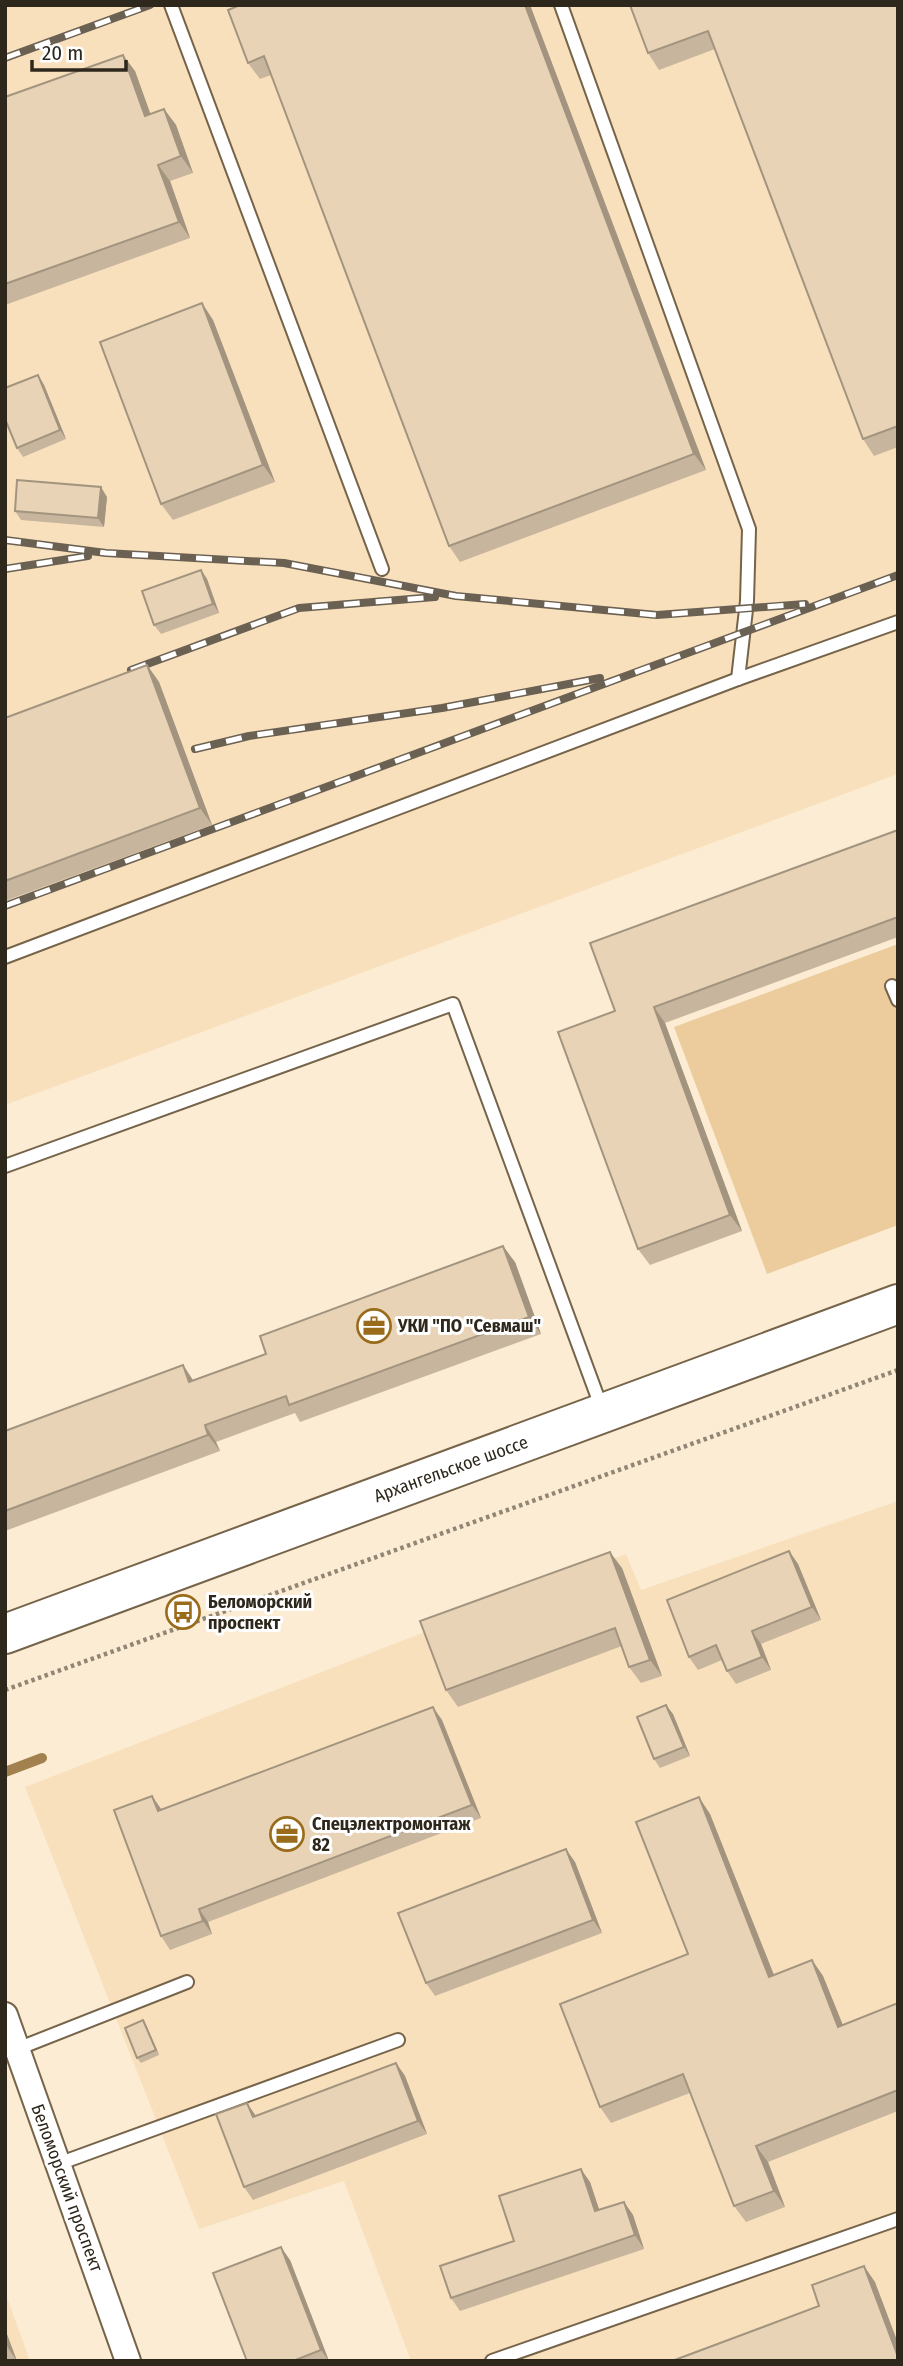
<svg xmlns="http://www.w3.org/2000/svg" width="903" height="2366" font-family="'Fira Sans Condensed',sans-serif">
	<rect width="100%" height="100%" fill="#fcecd4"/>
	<!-- built -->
	<g fill="#f9e0bc">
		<polygon points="5,5 898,5 898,774 5,1105"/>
		<polygon points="898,1501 898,2361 411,2361 344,2181 199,2229 25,1787 626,1554 641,1590"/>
		<polygon points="5,2292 30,2361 5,2361"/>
	</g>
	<!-- green -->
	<polygon fill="#eccc9d" points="898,944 898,1225 767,1274 674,1027"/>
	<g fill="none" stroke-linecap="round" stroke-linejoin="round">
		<!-- stream -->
		<polyline stroke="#a2814e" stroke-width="10" points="5,1772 42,1758"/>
		<!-- service casing -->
		<g stroke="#76644a" stroke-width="16">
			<g id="service">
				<polyline points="171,5 382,569"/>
				<polyline points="561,5 749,529 747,601 738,679"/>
				<polyline points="5,957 738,679 898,622"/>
				<polyline points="892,986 898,1000"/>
				<polyline points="5,1166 453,1004 602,1409"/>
				<polyline points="17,2049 187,1982"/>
				<polyline points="58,2164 398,2040"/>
				<polyline points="492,2361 898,2219"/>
			</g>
		</g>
		<!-- minor casing -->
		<g stroke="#76644a" stroke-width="28">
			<polyline id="minor" points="5,2015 128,2361"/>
		</g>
		<!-- primary casing -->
		<g stroke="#76644a" stroke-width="42">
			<polyline id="primary" points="5,1634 898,1304"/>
		</g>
		<!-- path -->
		<polyline stroke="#918675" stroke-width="4.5" stroke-dasharray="3.5 3.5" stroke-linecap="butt" points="5,1690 898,1370"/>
		<!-- service -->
		<use href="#service" stroke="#fff" stroke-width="12"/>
		<!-- minor -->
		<use href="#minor" stroke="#fff" stroke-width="24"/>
		<!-- primary -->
		<use href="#primary" stroke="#fff" stroke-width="38"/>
		<!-- rail casing -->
		<g stroke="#6b6153" stroke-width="8">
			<g id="rail">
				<polyline points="5,58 150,5"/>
				<polyline points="5,540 106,553 284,563 456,596 657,615 805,604"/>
				<polyline points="5,569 88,556"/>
				<polyline points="131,670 299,608 435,597"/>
				<polyline points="195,749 249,736 442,708 600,678"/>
				<polyline points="5,906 898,575"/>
			</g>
		</g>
		<!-- rail -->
		<use href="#rail" stroke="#fff" stroke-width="5" stroke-dasharray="16" stroke-linecap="butt"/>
	</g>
	<!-- wall -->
	<g fill="#c8b59d">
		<polygon points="530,5 706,470 460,562 449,546 271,75 260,79 248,63 228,10"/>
		<polygon points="630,5 898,5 898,447 874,456 863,439 715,49 659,70 648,53"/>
		<polygon points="135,71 150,114 164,109 176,125 193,173 170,181 190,238 5,305 5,97"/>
		<polygon points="213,320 275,482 173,520 161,504"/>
		<polygon points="38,375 44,385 66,439 23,457 17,448"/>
		<polygon points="107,497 104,527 21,520 15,511"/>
		<polygon points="201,570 207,579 219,613 161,634 154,625"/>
		<polygon points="147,665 159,682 212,825 5,901 5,718"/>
		<polygon points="898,830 898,937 665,1023 742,1231 650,1265 638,1249 615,1011"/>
		<polygon points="515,1262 541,1334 300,1422 295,1413 216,1442 220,1451 5,1531 5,1431 183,1365 193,1380"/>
		<polygon points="789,1551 798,1564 821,1620 761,1644 771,1670 736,1684 727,1671 722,1660 698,1670 689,1657"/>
		<polygon points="622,1568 662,1676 641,1683 629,1667 622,1646 458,1707 446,1690"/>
		<polygon points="673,1714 690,1756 660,1768 654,1759"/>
		<polygon points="442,1720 481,1818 208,1922 212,1934 170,1950 161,1936 152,1796 161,1809"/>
		<polygon points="710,1814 774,1975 812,1960 823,1976 843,2025 898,2003 898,2111 768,2162 785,2207 746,2222 734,2206 690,2093 611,2123 600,2107 688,1954"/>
		<polygon points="575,1862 602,1933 435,1996 426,1983"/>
		<polygon points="146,2025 159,2055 141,2063 137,2058"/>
		<polygon points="396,2063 405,2076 427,2134 253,2200 244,2187 256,2116"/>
		<polygon points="590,2182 599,2210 624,2202 633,2215 644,2249 460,2311 451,2298 514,2241"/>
		<polygon points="290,2260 329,2361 247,2361"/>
		<polygon points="5,2329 17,2361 5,2361"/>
	</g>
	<!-- shaded-wall -->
	<g fill="#a2947f">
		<polygon points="525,5 530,5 706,470 694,454"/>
		<polygon points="123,55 135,71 157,132 145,116"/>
		<polygon points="164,109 176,125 193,173 181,156"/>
		<polygon points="158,165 170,181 190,238 179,222"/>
		<polygon points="202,303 213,320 275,482 263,465"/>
		<polygon points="38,375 44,385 66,439 60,430"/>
		<polygon points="101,487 107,497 104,527 98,518"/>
		<polygon points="201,570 207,579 219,613 213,604"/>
		<polygon points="147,665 159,682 212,825 200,808"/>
		<polygon points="654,1007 665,1023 742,1231 730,1215"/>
		<polygon points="503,1246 515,1262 541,1334 529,1317"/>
		<polygon points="183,1365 194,1382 189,1382"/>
		<polygon points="205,1425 216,1442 220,1451 208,1435"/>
		<polygon points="789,1551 798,1564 821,1620 812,1607"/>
		<polygon points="610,1552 622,1568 662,1676 650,1660"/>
		<polygon points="752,1631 761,1644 771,1670 762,1657"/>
		<polygon points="666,1705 673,1714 690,1756 684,1747"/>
		<polygon points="433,1707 442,1720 481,1818 472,1805"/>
		<polygon points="152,1796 161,1809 158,1811"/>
		<polygon points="699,1797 710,1814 781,1993 769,1977"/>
		<polygon points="566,1849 575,1862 602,1933 593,1920"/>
		<polygon points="199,1909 208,1922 212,1934 203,1921"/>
		<polygon points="812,1960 823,1976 850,2043 838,2027"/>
		<polygon points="143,2020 146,2025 159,2055 156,2050"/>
		<polygon points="396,2063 405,2076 427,2134 418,2121"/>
		<polygon points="247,2103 256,2116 253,2117"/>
		<polygon points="756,2146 768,2162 785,2207 774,2191"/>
		<polygon points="581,2169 590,2182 604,2224 595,2211"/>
		<polygon points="624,2202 633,2215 644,2249 635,2235"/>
		<polygon points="281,2247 290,2260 329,2361 321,2350"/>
		<polygon points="864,2266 875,2282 898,2343 898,2357"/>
		<polygon points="5,2329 17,2361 8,2348 5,2340"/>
	</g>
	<!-- building -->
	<g fill="#e8d3b6" stroke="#a2947f" stroke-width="2">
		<polygon points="240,5 525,5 694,454 449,546 264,56 248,63 228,10"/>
		<polygon points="630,5 898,5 898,426 863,439 708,31 648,53"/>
		<polygon points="123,55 145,116 164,109 181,156 158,165 179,222 5,284 5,97"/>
		<polygon points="202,303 263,465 161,504 100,342"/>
		<polygon points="38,375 60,430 17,448 5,419 5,388"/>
		<polygon points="17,480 101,487 98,518 15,511"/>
		<polygon points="201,570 213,604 154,625 142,591"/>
		<polygon points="147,665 200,808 5,881 5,718"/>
		<polygon points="898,830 898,917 654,1007 730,1215 638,1249 558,1032 615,1011 590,943"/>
		<polygon points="503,1246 529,1317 289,1405 286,1396 205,1425 208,1435 5,1511 5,1431 183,1365 189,1382 266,1354 260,1336"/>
		<polygon points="789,1551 812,1607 752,1631 762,1657 727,1671 716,1645 689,1657 667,1600"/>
		<polygon points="610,1552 650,1660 629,1667 615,1628 446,1690 420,1621"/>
		<polygon points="666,1705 684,1747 654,1759 637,1717"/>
		<polygon points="433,1707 472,1805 199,1909 203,1921 161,1936 114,1810 152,1796 158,1811"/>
		<polygon points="699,1797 769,1977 812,1960 838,2027 898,2003 898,2090 756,2146 774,2191 734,2206 683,2074 600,2107 560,2004 688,1954 636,1822"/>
		<polygon points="566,1849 593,1920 426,1983 398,1913"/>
		<polygon points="143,2020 156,2050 137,2058 125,2028"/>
		<polygon points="396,2063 418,2121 244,2187 216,2114 247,2103 253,2117"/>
		<polygon points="581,2169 595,2211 624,2202 635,2235 451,2298 440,2266 514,2241 499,2196"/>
		<polygon points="281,2247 321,2350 293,2361 247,2361 213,2273"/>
		<polygon points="864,2266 898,2357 898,2361 672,2361 819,2306 812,2285"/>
	</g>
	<!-- icons -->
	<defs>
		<g id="office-ring" transform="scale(1.75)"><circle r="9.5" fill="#fff" stroke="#996c1b" stroke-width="1.5"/><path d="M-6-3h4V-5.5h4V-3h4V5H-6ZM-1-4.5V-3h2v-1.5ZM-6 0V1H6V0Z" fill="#996c1b"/></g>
		<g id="bus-ring" transform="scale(1.75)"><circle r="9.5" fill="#fff" stroke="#996c1b" stroke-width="1.5"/><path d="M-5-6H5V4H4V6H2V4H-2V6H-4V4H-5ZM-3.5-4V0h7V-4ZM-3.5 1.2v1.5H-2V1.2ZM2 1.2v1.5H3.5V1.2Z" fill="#996c1b"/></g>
	</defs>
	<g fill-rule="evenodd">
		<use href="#office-ring" x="374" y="1326"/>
		<use href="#bus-ring" x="183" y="1612"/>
		<use href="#office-ring" x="287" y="1834"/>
	</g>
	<g text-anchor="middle" stroke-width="6" stroke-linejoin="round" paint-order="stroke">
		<!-- poi labels -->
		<g font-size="18" font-weight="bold" fill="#2e271c" stroke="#fff" text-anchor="start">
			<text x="398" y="1332">УКИ "ПО "Севмаш"</text>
			<text x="208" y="1608">Беломорский<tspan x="208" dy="21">проспект</tspan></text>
			<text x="312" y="1830">Спецэлектромонтаж<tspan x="312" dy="21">82</tspan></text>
		</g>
		<!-- street labels -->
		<g font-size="18" fill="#2e271c" stroke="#fff">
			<text transform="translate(451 1469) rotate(-20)" y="6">Архангельское шоссе</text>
			<text transform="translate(67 2188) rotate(70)" y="6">Беломорский проспект</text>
		</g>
	</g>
	<!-- border -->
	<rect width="903" height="2366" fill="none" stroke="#2e271c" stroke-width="14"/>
	<!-- scale -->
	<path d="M32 60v10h94v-10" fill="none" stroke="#2e271c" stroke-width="3.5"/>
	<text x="42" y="60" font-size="21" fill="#2e271c" stroke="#ffffff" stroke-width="5" paint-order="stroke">20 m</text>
</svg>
